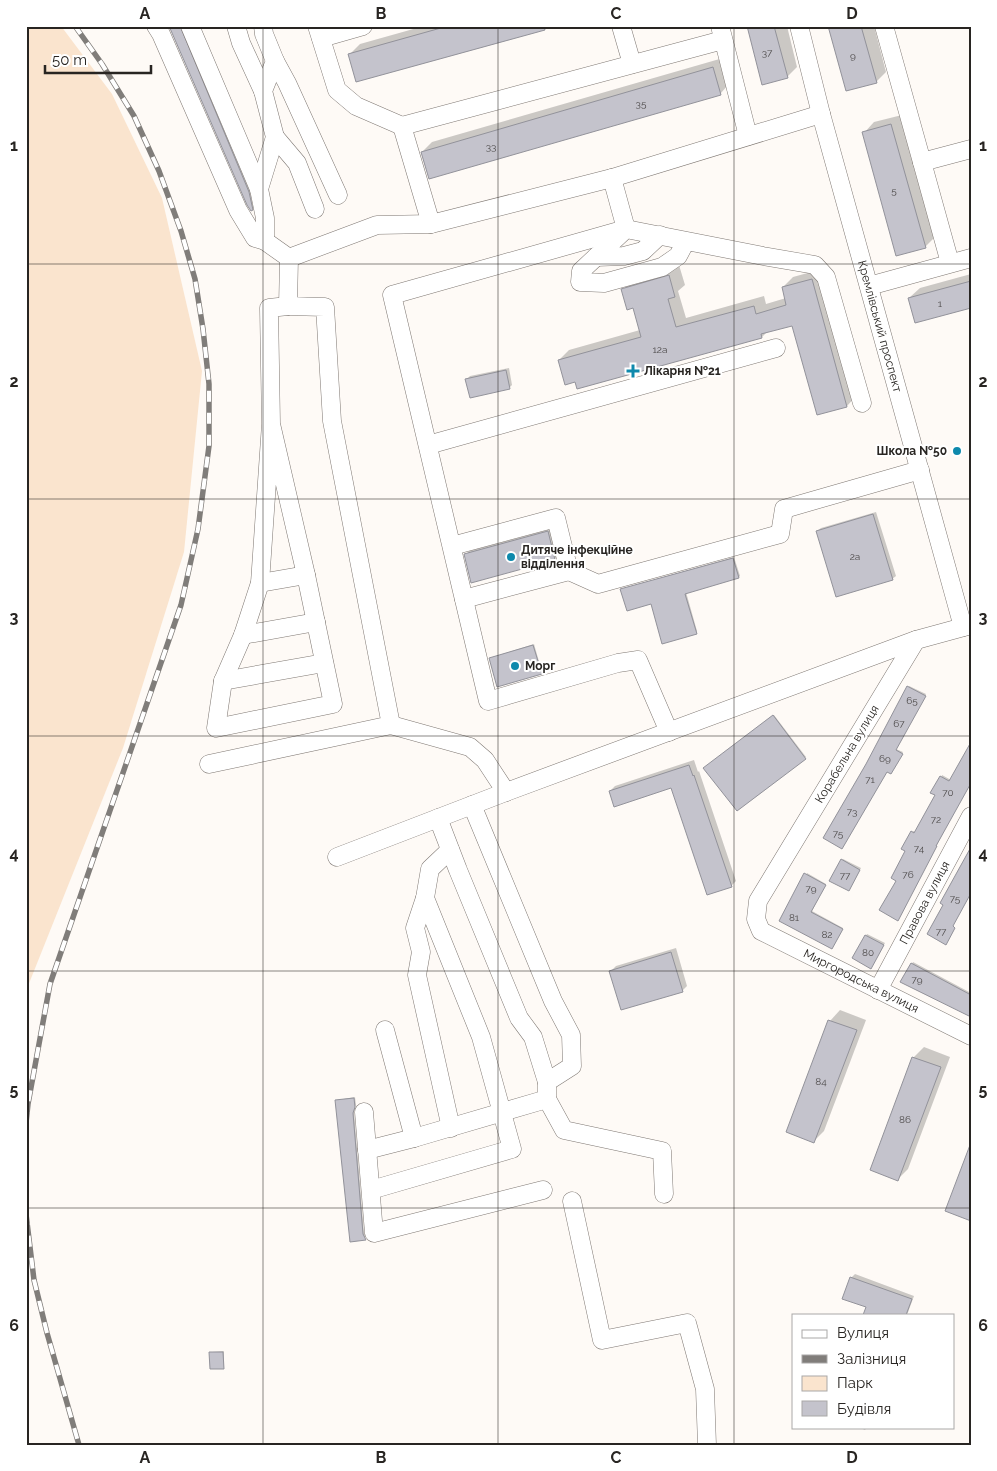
<svg xmlns="http://www.w3.org/2000/svg" width="997" height="1471" font-family="Raleway,sans-serif">
	<rect width="100%" height="100%" fill="#fefaf6"/>
	<!-- green -->
	<polygon fill="#fae4ce" points="26,26 61,26 112,94 162,198 202,371 184,552 123,748 26,991"/>
	<!-- shadow -->
	<g fill="#0003">
		<polygon points="170,26 181,26 250,191 253,208 251,209"/>
		<polygon points="424,26 553,26 357,80 350,54 360,44"/>
		<polygon points="748,26 787,26 797,67 787,77"/>
		<polygon points="830,26 874,26 886,72 876,82"/>
		<polygon points="723,58 730,83 720,94 422,152 432,142"/>
		<polygon points="902,115 935,237 925,247 864,133 874,122"/>
		<polygon points="679,265 685,285 678,291 686,318 764,296 766,304 786,298 783,287 793,277 822,269 857,395 847,406 818,414 793,324 768,331 762,337 576,380 559,360 569,350 640,330 634,307 623,290 633,279"/>
		<polygon points="971,274 971,306 909,298 920,288"/>
		<polygon points="509,368 512,385 509,388 467,379 470,376"/>
		<polygon points="876,512 896,576 892,579 817,531 821,528"/>
		<polygon points="551,529 558,556 555,559 466,555 469,551"/>
		<polygon points="734,557 740,576 739,577 686,592 697,631 696,633 651,602 622,589"/>
		<polygon points="534,644 542,672 541,673 490,658"/>
		<polygon points="909,686 926,694 896,749 903,752 892,772 887,771 856,824 867,765"/>
		<polygon points="774,715 806,757 737,809 705,768"/>
		<polygon points="694,760 698,772 699,771 736,881 731,886 672,786 610,791 615,786"/>
		<polygon points="942,775 951,780 954,812 899,918 898,880 912,832 913,831 916,832 936,795"/>
		<polygon points="843,859 861,868 850,889 842,860"/>
		<polygon points="807,873 826,884 812,911 843,928 833,946 781,920"/>
		<polygon points="867,934 885,943 872,966 854,958"/>
		<polygon points="676,948 687,986 682,991 611,971 616,966"/>
		<polygon points="913,962 971,993 971,1016 912,964"/>
		<polygon points="840,1010 866,1020 824,1131 814,1141 830,1021"/>
		<polygon points="924,1047 950,1057 908,1169 897,1180 871,1170 914,1057"/>
		<polygon points="355,1097 356,1105 354,1111 364,1232 366,1237 352,1241 337,1100"/>
		<polygon points="855,1274 914,1296 907,1315 890,1315 844,1298 852,1277"/>
		<polygon points="224,1351 224,1367 223,1368 211,1353 212,1352"/>
		<polygon points="858,1427 867,1427 865,1430"/>
	</g>
	<!-- building -->
	<g fill="#c4c3cc" stroke="#92929a">
		<polygon points="169,26 180,26 249,192 253,210 251,211 247,205"/>
		<polygon points="448,26 544,26 545,30 356,82 348,54"/>
		<polygon points="747,26 774,26 788,78 762,85"/>
		<polygon points="828,26 861,26 877,83 846,91"/>
		<polygon points="713,67 721,95 429,179 421,152"/>
		<polygon points="891,124 926,248 896,256 862,132"/>
		<polygon points="669,275 675,297 668,299 676,327 754,306 756,314 786,305 782,287 812,279 847,407 817,415 792,326 761,334 762,338 577,389 575,382 565,385 558,360 641,337 633,308 627,310 621,289"/>
		<polygon points="971,281 971,308 915,323 908,298"/>
		<polygon points="506,370 510,389 470,398 465,379"/>
		<polygon points="873,514 893,580 836,597 816,531"/>
		<polygon points="548,531 555,560 471,583 464,554"/>
		<polygon points="733,558 739,578 685,594 697,634 662,644 651,604 627,611 620,589"/>
		<polygon points="533,645 542,674 497,687 489,658"/>
		<polygon points="907,686 926,696 896,750 903,754 891,774 887,772 842,849 823,838 866,764"/>
		<polygon points="773,715 806,759 737,811 703,768"/>
		<polygon points="971,742 971,783 936,846 937,846 898,921 879,910 896,881 891,878 905,851 901,849 911,831 914,833 935,795 930,793 940,776 949,781"/>
		<polygon points="689,765 693,776 694,775 732,887 707,895 671,788 614,807 609,791"/>
		<polygon points="971,847 971,893 953,926 955,928 946,945 927,934 943,905 940,903"/>
		<polygon points="841,859 860,870 849,891 829,881"/>
		<polygon points="804,873 826,885 811,912 843,929 832,949 779,921"/>
		<polygon points="865,935 884,945 871,969 852,958"/>
		<polygon points="671,952 683,992 621,1010 609,971"/>
		<polygon points="911,963 971,995 971,1017 900,982"/>
		<polygon points="828,1020 857,1030 814,1143 786,1132"/>
		<polygon points="912,1057 941,1067 898,1181 870,1170"/>
		<polygon points="354,1098 355,1107 353,1113 363,1234 366,1240 350,1242 335,1100"/>
		<polygon points="970,1145 971,1145 971,1221 945,1211"/>
		<polygon points="850,1277 912,1299 906,1315 863,1315 866,1307 842,1299"/>
		<polygon points="209,1352 223,1352 224,1369 210,1369"/>
	</g>
	<g fill="none" stroke-linecap="round" stroke-linejoin="round">
		<!-- minor casing -->
		<g stroke="#7f7873" stroke-width="19">
			<g id="minor">
				<polyline points="156,26 161,34 238,210 255,238 265,241 289,258 377,225 431,224 612,178 821,114"/>
				<polyline points="190,26 259,189"/>
				<polyline points="236,26 241,43 263,91"/>
				<polyline points="263,26 264,34 275,61 263,91 275,137 259,189 265,218 265,241"/>
				<polyline points="317,26 337,90 356,106 402,126"/>
				<polyline points="621,26 632,64"/>
				<polyline points="720,26 748,136"/>
				<path id="s1" d="M799 26 821 114 963 627"/>
				<polyline points="884,26 922,162"/>
				<polyline points="321,38 363,26"/>
				<polyline points="275,61 287,83 338,195"/>
				<polyline points="275,137 297,163 315,209"/>
				<polyline points="612,178 626,229 392,295 488,701 618,663 638,660 669,732"/>
				<polyline points="431,224 402,126 723,40"/>
				<polyline points="686,241 678,256 662,267 604,283 580,282 581,271 626,229 763,256 815,265 826,277 862,403"/>
				<polyline points="596,257 624,256 643,251 660,235"/>
				<polyline points="950,263 922,162 971,149"/>
				<polyline points="869,286 971,258"/>
				<polyline points="271,424 260,583 243,635 223,681 216,728 333,704 306,575 271,424 269,308 288,306"/>
				<polyline points="428,445 776,348"/>
				<polyline points="452,546 556,518 569,571 598,584 780,534 784,509 920,470"/>
				<polyline points="260,583 306,575"/>
				<polyline points="464,599 569,571"/>
				<polyline points="243,635 316,622"/>
				<path id="s2" d="M916 640 758 901 756 919 761 931 971 1036"/>
				<polyline points="223,681 324,663"/>
				<polyline points="391,725 470,747 485,760 506,792"/>
				<polyline points="209,764 391,725 332,421 325,307 288,306 289,258"/>
				<polyline points="472,805 553,1001 571,1035 572,1066 547,1082"/>
				<polyline points="438,818 458,870 519,1018 533,1037 547,1082 547,1099 564,1130 662,1151 664,1194"/>
				<polyline points="337,857 506,792 916,640 971,625"/>
				<polyline points="425,898 415,928 421,952 417,975 451,1128"/>
				<path id="s3" d="M878 990 971 816"/>
				<polyline points="385,1030 414,1138"/>
				<polyline points="364,1112 374,1233 543,1190"/>
				<polyline points="367,1150 414,1138 547,1099"/>
				<polyline points="371,1190 512,1149 481,1037 425,898 430,869 450,850"/>
				<polyline points="572,1201 602,1340 687,1323 705,1389 707,1445"/>
			</g>
		</g>
		<!-- minor -->
		<use href="#minor" stroke="#fff" stroke-width="18"/>
		<!-- rail casing -->
		<g stroke="#807d7a" stroke-width="5.5">
			<g id="rail">
				<polyline points="26,1123 28,1104 50,984 181,605 198,529 209,446 209,384 203,329 195,279 181,231 159,171 134,116 102,64 75,26"/>
				<polyline points="26,1214 34,1280 47,1333 79,1445"/>
			</g>
		</g>
		<!-- rail -->
		<use href="#rail" stroke="#fff" stroke-width="4" stroke-dasharray="11" stroke-linecap="butt"/>
	</g>
	<!-- grid -->
	<path fill="none" stroke="#282522" stroke-width="1" stroke-opacity="0.55" d="M263 26V1445M498 26V1445M734 26V1445M26 264H971M26 499H971M26 736H971M26 971H971M26 1208H971"/>
	<!-- markers -->
	<g fill="#0e89ac" stroke="#fff" stroke-width="2">
		<path d="M630.5 363.5h5v5h5v5h-5v5h-5v-5h-5v-5h5z"/>
		<circle cx="957" cy="451" r="5"/>
		<circle cx="511" cy="557" r="5"/>
		<circle cx="515" cy="666" r="5"/>
	</g>
	<g text-anchor="middle" stroke-width="4" stroke-linejoin="round" paint-order="stroke">
		<!-- number labels -->
		<g font-size="10" fill="#4f4c4c">
			<text x="767" y="56">37</text>
			<text x="853" y="59">9</text>
			<text x="641" y="107">35</text>
			<text x="491" y="150">33</text>
			<text x="894" y="194">5</text>
			<text x="940" y="307">1</text>
			<text x="660" y="353">12а</text>
			<text x="855" y="560">2а</text>
			<text x="912" y="704">65</text>
			<text x="899" y="727">67</text>
			<text x="885" y="762">69</text>
			<text x="870" y="783">71</text>
			<text x="948" y="796">70</text>
			<text x="852" y="815">73</text>
			<text x="936" y="823">72</text>
			<text x="838" y="837">75</text>
			<text x="919" y="852">74</text>
			<text x="908" y="878">76</text>
			<text x="845" y="879">77</text>
			<text x="811" y="892">79</text>
			<text x="955" y="902">75</text>
			<text x="794" y="921">81</text>
			<text x="941" y="935">77</text>
			<text x="827" y="938">82</text>
			<text x="868" y="956">80</text>
			<text x="917" y="983">79</text>
			<text x="821" y="1085">84</text>
			<text x="905" y="1123">86</text>
		</g>
		<!-- street labels -->
		<g font-size="12" fill="#282522" stroke="#fff">
			<text dy="4" stroke="none"><textPath href="#s1" startOffset="311">Кремлівський проспект</textPath></text>
			<text transform="translate(847 754) rotate(-59)" y="4">Корабельна вулиця</text>
			<text dy="4" stroke="none"><textPath href="#s3" startOffset="99">Правова вулиця</textPath></text>
			<text dy="4" stroke="none"><textPath href="#s2" startOffset="448">Миргородська вулиця</textPath></text>
		</g>
		<!-- poi labels -->
		<g font-size="12" font-weight="bold" fill="#282522" stroke="#fff" text-anchor="start">
			<text x="644" y="375">Лікарня №21</text>
			<text x="947" y="455" text-anchor="end">Школа №50</text>
			<text x="521" y="554">Дитяче інфекційне<tspan x="521" dy="14">відділення</tspan></text>
			<text x="525" y="670">Морг</text>
		</g>
	</g>
	<!-- border -->
	<rect width="997" height="1471" fill="none" stroke="#ffffff" stroke-width="55"/>
	<!-- legend -->
	<rect x="792" y="1314" width="162" height="115" fill="#ffffff" stroke="#a9a8a7"/>
	<rect x="802" y="1330" width="25" height="8" fill="#ffffff" stroke="#a9a8a7"/>
	<text x="837" y="1338" font-size="15" fill="#282522">Вулиця</text>
	<rect x="802" y="1355" width="25" height="8" fill="#807d7a" stroke="#a9a8a7"/>
	<text x="837" y="1364" font-size="15" fill="#282522">Залізниця</text>
	<rect x="802" y="1376" width="25" height="15" fill="#fae4ce" stroke="#a9a8a7"/>
	<text x="837" y="1388" font-size="15" fill="#282522">Парк</text>
	<rect x="802" y="1401" width="25" height="15" fill="#c4c3cc" stroke="#a9a8a7"/>
	<text x="837" y="1414" font-size="15" fill="#282522">Будівля</text>
	<!-- scale -->
	<path d="M45 65v8h106v-8" fill="none" stroke="#282522" stroke-width="2.5"/>
	<text x="52" y="65" font-size="15" fill="#282522" stroke="#ffffff" stroke-width="4" paint-order="stroke">50 m</text>
	<rect x="28" y="28" width="942" height="1416" fill="none" stroke="#282522" stroke-width="2"/>
	<g font-size="16" text-anchor="middle" font-weight="bold" fill="#282522">
		<text x="145" y="19">A</text>
		<text x="381" y="19">B</text>
		<text x="616" y="19">C</text>
		<text x="852" y="19">D</text>
		<text x="14" y="151">1</text>
		<text x="983" y="151">1</text>
		<text x="14" y="387">2</text>
		<text x="983" y="387">2</text>
		<text x="14" y="623">3</text>
		<text x="983" y="623">3</text>
		<text x="14" y="859">4</text>
		<text x="983" y="859">4</text>
		<text x="14" y="1095">5</text>
		<text x="983" y="1095">5</text>
		<text x="14" y="1331">6</text>
		<text x="983" y="1331">6</text>
		<text x="145" y="1463">A</text>
		<text x="381" y="1463">B</text>
		<text x="616" y="1463">C</text>
		<text x="852" y="1463">D</text>
	</g>
</svg>
